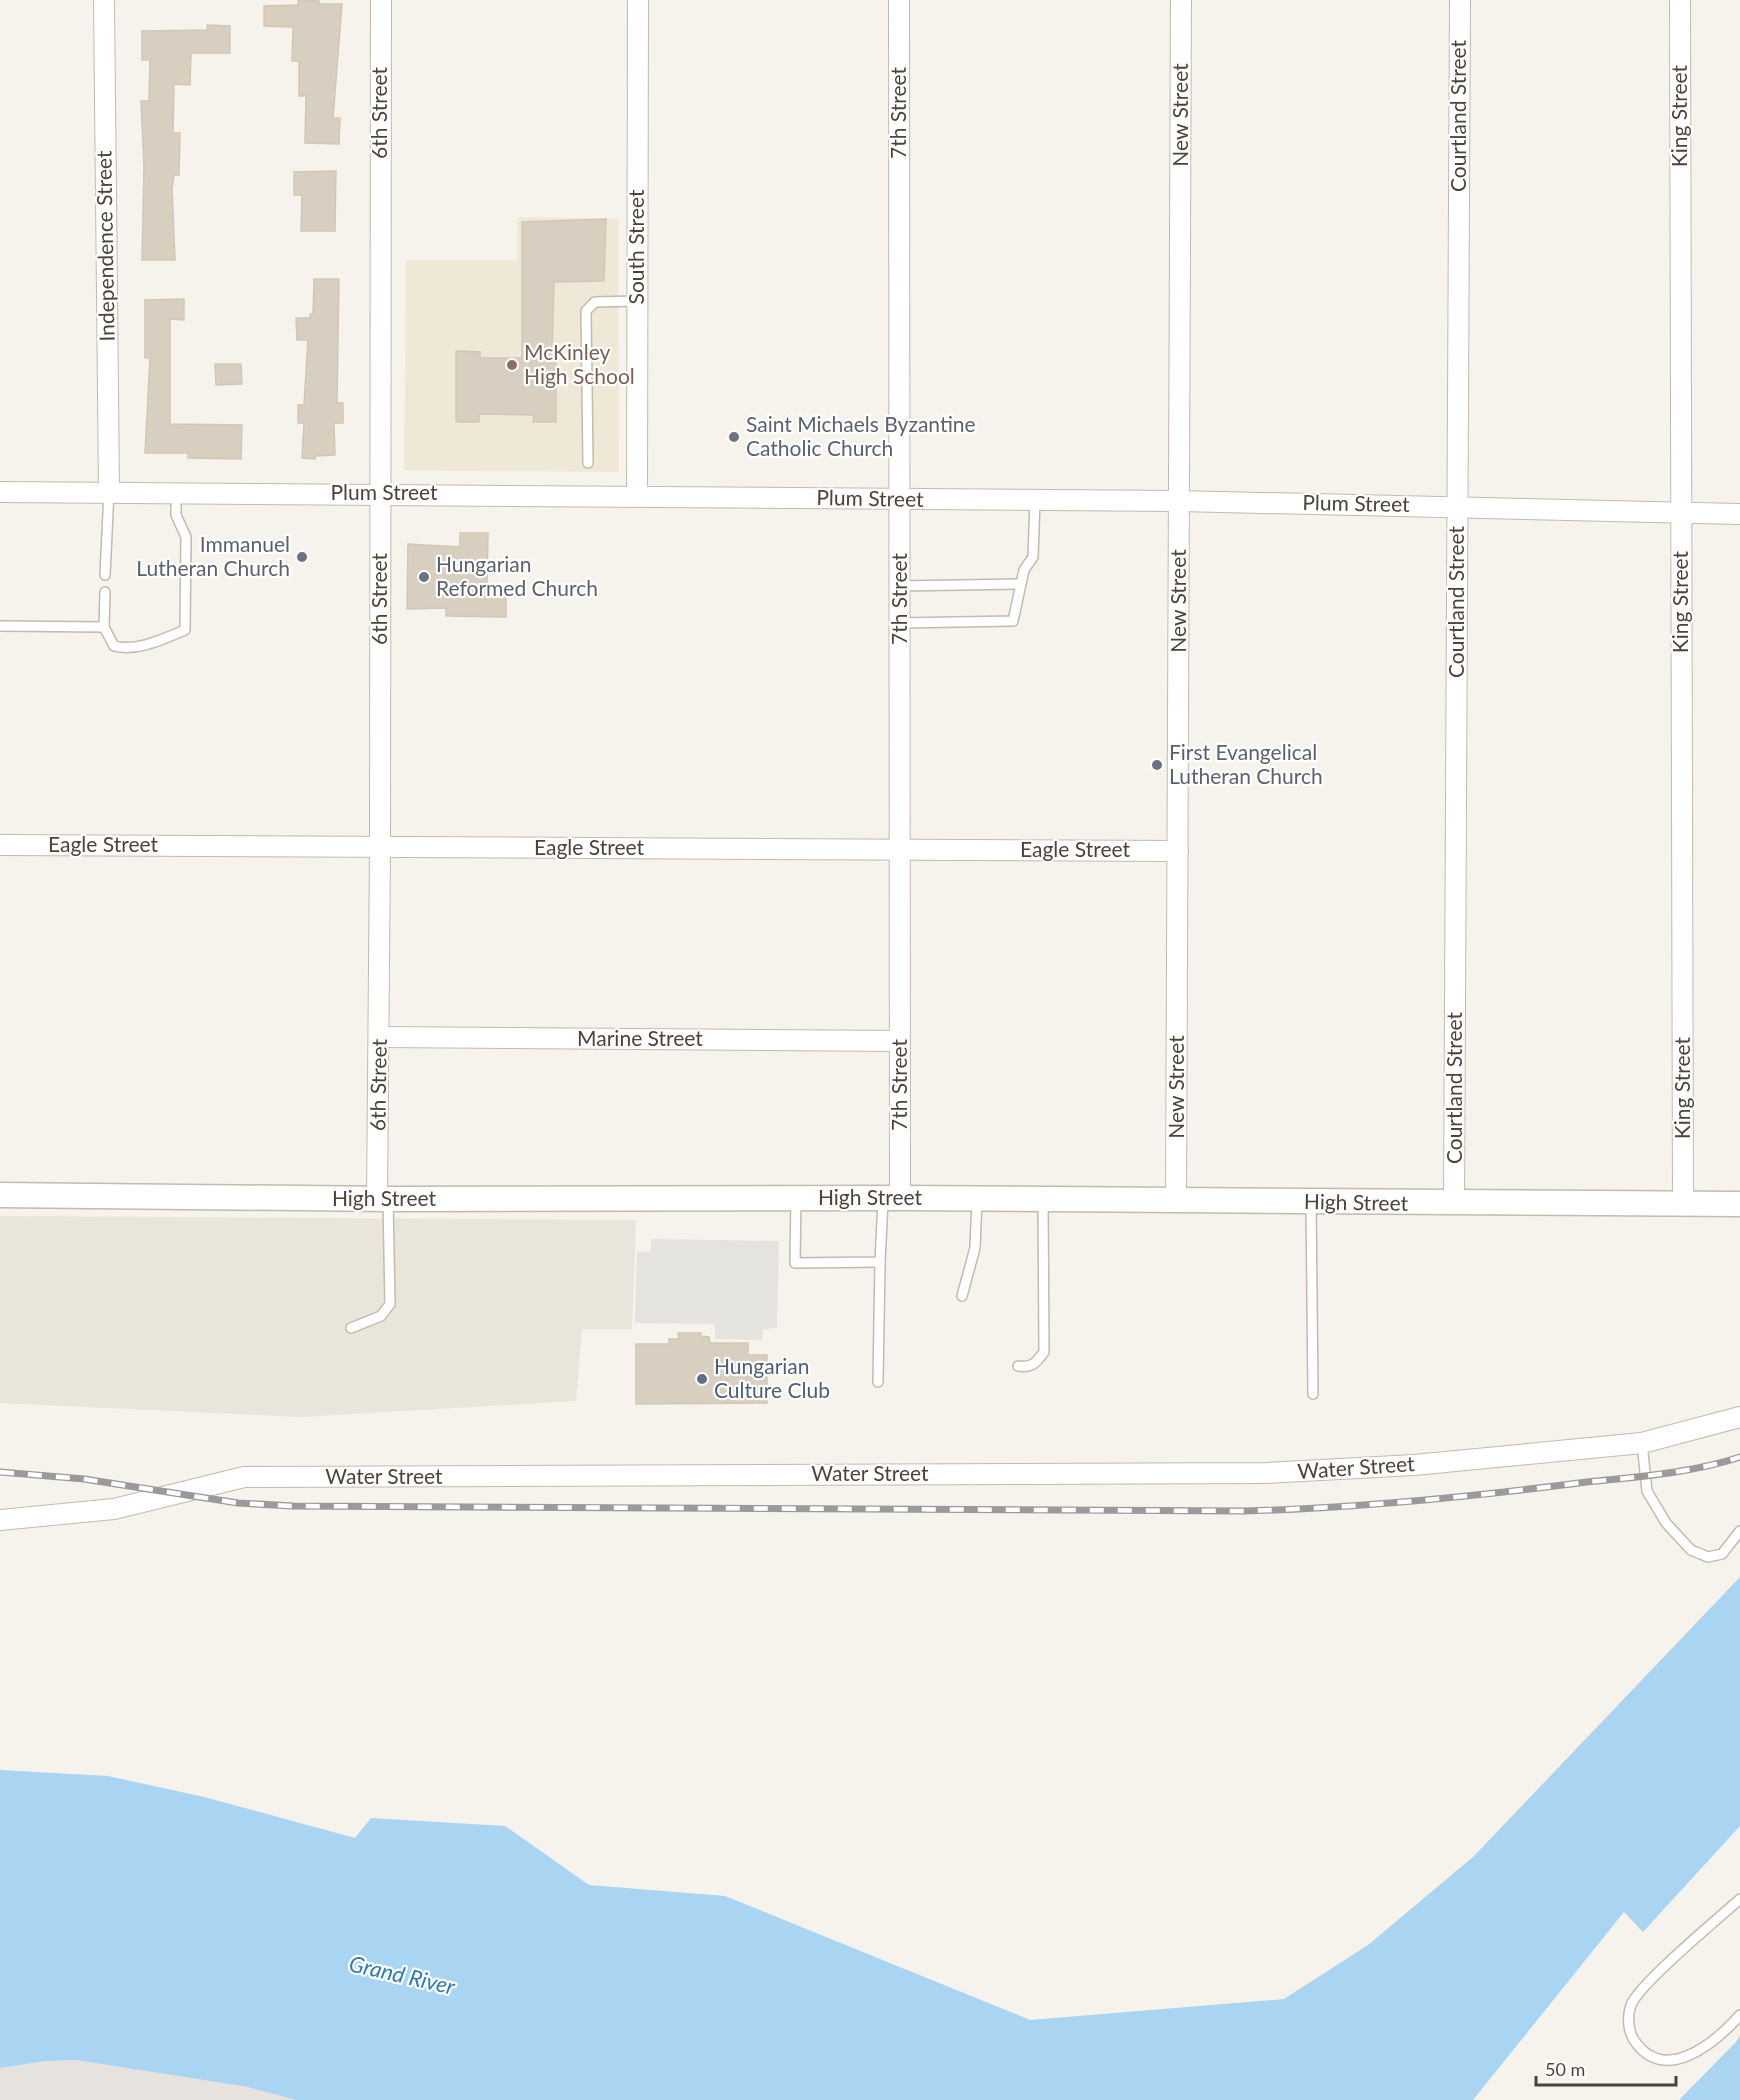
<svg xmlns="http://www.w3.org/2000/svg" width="1740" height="2100" font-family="Lato,sans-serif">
	<rect width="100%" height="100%" fill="#f6f3ec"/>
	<!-- residential -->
	<polygon fill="#eae5da" points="0,1216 636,1220 632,1329 582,1329 576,1401 301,1417 0,1403"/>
	<!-- industrial -->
	<polygon fill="#e6e2dd" points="76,2060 248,2087 296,2100 0,2100 0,2068 46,2061"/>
	<!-- education -->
	<polygon fill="#efe8d6" points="518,217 618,219 619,472 404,470 406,260 517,260"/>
	<!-- parking -->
	<polygon fill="#e5e3e0" points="651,1239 779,1241 777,1328 763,1329 762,1340 715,1339 715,1324 635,1323 637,1252 651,1252"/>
	<!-- water -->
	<g fill="#a9d4f2">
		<polygon points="1740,1577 1740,1826 1643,1932 1624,1912 1473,2100 296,2100 248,2087 76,2060 46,2061 0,2068 0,1770 108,1776 204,1797 355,1838 371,1818 505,1826 589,1885 725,1896 1030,2020 1284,1999 1368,1945 1473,1857"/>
		<polygon points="1740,2036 1740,2100 1679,2100 1735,2043"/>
	</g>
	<!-- building -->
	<g fill="#d8cfc1" stroke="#d3c7b4" stroke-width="1.5">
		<polygon points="298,0 319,1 320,4 342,4 333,118 340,118 339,144 305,143 306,96 299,96 299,61 292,61 293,27 264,26 264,6 298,5"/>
		<polygon points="207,25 230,26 230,53 191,53 190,85 174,84 173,133 180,133 179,175 174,175 172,189 175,260 142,260 144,166 141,101 149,101 150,60 142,60 142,31 207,30"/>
		<polygon points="336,171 335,231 301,231 302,195 294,195 294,172"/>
		<polygon points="606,219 604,281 554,282 552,352 556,352 556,422 533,422 534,415 479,414 479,422 456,422 456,351 480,352 480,358 522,358 522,222"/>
		<polygon points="314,279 339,279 337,403 343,403 343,423 334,423 335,455 316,456 315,459 302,458 304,423 298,423 298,405 304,405 308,340 297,340 296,318 310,318 310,314 313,314"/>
		<polygon points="184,299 184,320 170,319 170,424 242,425 241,459 188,458 188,453 145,453 150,358 145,358 145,300"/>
		<polygon points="215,364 241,364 242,384 216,385"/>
		<polygon points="460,533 488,533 487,587 506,587 506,617 446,616 446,608 407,609 408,544 460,547"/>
		<polygon points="678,1333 701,1333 700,1336 709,1337 710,1343 748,1343 748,1355 767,1355 767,1403 636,1404 636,1344 669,1344 669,1339 679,1339"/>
	</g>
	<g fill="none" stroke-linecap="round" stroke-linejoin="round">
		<!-- service casing -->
		<g stroke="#c2bbae" stroke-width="12">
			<g id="service">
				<polyline points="588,463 586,311 595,302 637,301"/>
				<polyline points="105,575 109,491"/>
				<polyline points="900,586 1020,584"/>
				<polyline points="900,623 1013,621 1024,570 1033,557 1035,500"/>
				<polyline points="0,626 104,627 105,592"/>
				<path d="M104 627 114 646C137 652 163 639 185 630L186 537 176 515V492"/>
				<polyline points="796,1198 795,1263 880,1262 883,1200"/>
				<polyline points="1311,1202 1313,1394"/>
				<polyline points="962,1296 975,1248 977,1199"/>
				<polyline points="351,1328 381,1316 390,1304 388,1199"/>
				<path d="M1018 1366C1032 1368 1036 1363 1044 1352L1043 1199"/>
				<polyline points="878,1382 880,1262"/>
				<polyline points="1642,1443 1647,1491 1666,1523 1691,1550 1708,1557 1722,1554 1740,1531"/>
				<path d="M1740 1899C1719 1918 1640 1983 1631 2005 1627 2016 1628 2031 1634 2040 1664 2086 1715 2043 1740 2015"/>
			</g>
		</g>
		<!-- minor casing -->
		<g stroke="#c2bbae" stroke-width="22">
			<g id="minor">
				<polyline points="104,0 109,491"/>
				<polyline points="899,0 900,1198"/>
				<polyline points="1680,0 1683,1204"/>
				<polyline points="0,492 1179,501 1740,514"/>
				<polyline points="637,495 638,0"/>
				<polyline points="0,845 1178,851"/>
				<polyline points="380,1037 900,1041"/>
				<polyline points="377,1199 380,847 381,0"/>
				<polyline points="1176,1201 1181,0"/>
				<polyline points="1454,1204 1460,0"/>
				<polyline points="0,1520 114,1509 244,1477 1267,1473 1414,1465 1642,1443 1740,1417"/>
			</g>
		</g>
		<!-- tertiary casing -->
		<g stroke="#c2bbae" stroke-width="27">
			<polyline id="tertiary" points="0,1195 388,1199 900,1198 1740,1204"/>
		</g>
		<!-- service -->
		<use href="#service" stroke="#fff" stroke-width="9"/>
		<!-- minor -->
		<use href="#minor" stroke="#fff" stroke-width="20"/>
		<!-- tertiary -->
		<use href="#tertiary" stroke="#fff" stroke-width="24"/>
		<!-- rail casing -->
		<g stroke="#9a9a9a" stroke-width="7">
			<path id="rail" d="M0 1472 84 1479 238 1503 293 1506 1244 1511C1356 1508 1468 1497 1579 1483 1632 1477 1688 1474 1740 1457"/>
		</g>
		<!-- rail -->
		<use href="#rail" stroke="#fff" stroke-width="4.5" stroke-dasharray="14" stroke-linecap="butt"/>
	</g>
	<!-- markers -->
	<circle fill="#8d6e63" stroke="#fff" stroke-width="2" cx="512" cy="365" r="6"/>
	<g fill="#6b7280" stroke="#fff" stroke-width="2">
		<circle cx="734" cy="437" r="6"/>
		<circle cx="302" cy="557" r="6"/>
		<circle cx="424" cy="577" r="6"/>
		<circle cx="1157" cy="765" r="6"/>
	</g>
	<circle fill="#5c6f8a" stroke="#fff" stroke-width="2" cx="702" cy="1379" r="6"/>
	<g text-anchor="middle" stroke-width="4.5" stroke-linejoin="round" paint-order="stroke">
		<!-- street labels -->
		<g font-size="21" fill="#4b4439" stroke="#fff">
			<text transform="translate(380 113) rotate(-90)" y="7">6th Street</text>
			<text transform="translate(899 113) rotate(-90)" y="7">7th Street</text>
			<text transform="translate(1181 115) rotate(-90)" y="7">New Street</text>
			<text transform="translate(1459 116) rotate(-90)" y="7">Courtland Street</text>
			<text transform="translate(1680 116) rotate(-90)" y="7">King Street</text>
			<text transform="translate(106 246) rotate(-91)" y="7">Independence Street</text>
			<text transform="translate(637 247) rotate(-90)" y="7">South Street</text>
			<text x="384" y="500">Plum Street</text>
			<text transform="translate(870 499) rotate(1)" y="7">Plum Street</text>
			<text transform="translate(1356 504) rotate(1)" y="7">Plum Street</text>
			<text transform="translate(380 599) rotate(-90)" y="7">6th Street</text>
			<text transform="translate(900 599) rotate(-90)" y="7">7th Street</text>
			<text transform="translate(1179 601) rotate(-90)" y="7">New Street</text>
			<text transform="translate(1457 602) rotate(-90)" y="7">Courtland Street</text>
			<text transform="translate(1681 602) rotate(-90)" y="7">King Street</text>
			<text x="103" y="852">Eagle Street</text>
			<text x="589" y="855">Eagle Street</text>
			<text x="1075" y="857">Eagle Street</text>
			<text x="640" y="1046">Marine Street</text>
			<text transform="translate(379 1085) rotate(-89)" y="7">6th Street</text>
			<text transform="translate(900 1085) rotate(-90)" y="7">7th Street</text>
			<text transform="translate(1177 1087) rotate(-90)" y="7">New Street</text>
			<text transform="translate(1455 1088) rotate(-90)" y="7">Courtland Street</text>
			<text transform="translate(1683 1088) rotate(-90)" y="7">King Street</text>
			<text x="870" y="1205">High Street</text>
			<text x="384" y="1206">High Street</text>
			<text transform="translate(1356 1203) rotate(1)" y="7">High Street</text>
			<text transform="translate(1356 1468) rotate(-4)" y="7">Water Street</text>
			<text x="870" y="1481">Water Street</text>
			<text x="384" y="1484">Water Street</text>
		</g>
		<!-- education labels -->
		<g font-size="21" fill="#785e54" stroke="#fff" text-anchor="start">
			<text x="524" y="360">McKinley<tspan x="524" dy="24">High School</tspan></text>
		</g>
		<!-- worship labels -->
		<g font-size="21" fill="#5b616d" stroke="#fff" text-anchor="start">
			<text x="746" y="432">Saint Michaels Byzantine<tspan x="746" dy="24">Catholic Church</tspan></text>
			<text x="290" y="552" text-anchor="end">Immanuel<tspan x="290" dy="24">Lutheran Church</tspan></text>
			<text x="436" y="572">Hungarian<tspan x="436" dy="24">Reformed Church</tspan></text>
			<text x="1169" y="760">First Evangelical<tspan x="1169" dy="24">Lutheran Church</tspan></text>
		</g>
		<!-- service labels -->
		<g font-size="21" fill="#4e5e75" stroke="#fff" text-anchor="start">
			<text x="714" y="1374">Hungarian<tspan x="714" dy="24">Culture Club</tspan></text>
		</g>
		<!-- water labels -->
		<g font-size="22" font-style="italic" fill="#2e7ab2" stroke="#fff">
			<text transform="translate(402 1975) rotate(13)" y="8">Grand River</text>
		</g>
	</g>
	<!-- scale -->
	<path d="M1536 2076v9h140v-9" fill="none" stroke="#4b4439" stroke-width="3"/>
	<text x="1545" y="2076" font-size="18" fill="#4b4439" stroke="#ffffff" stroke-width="4.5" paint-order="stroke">50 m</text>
</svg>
